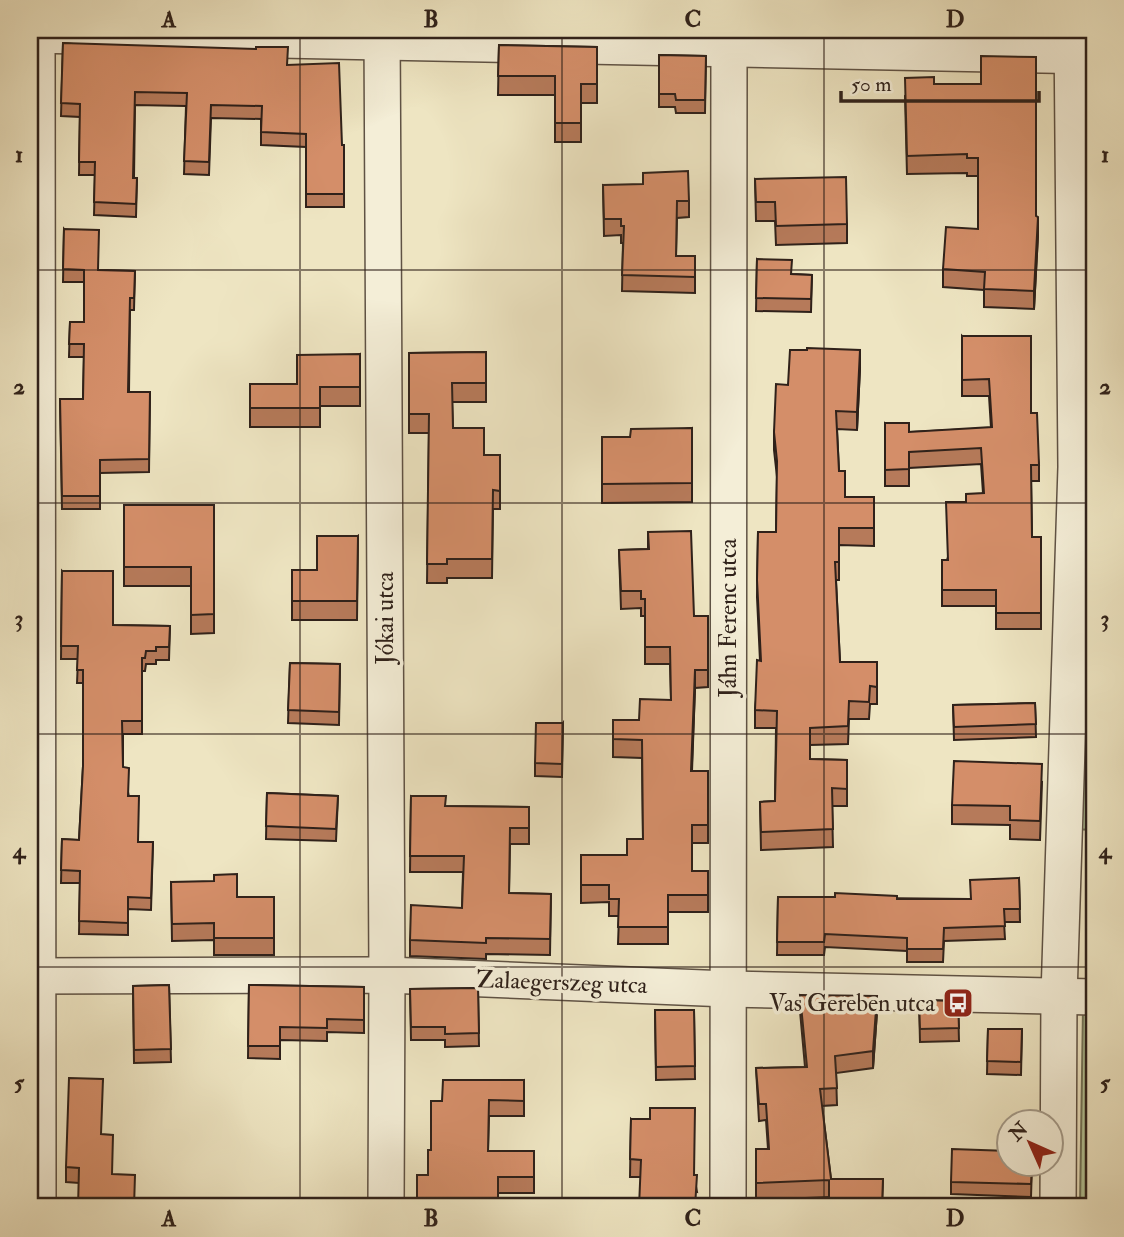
<svg xmlns="http://www.w3.org/2000/svg" width="1124" height="1237" font-family="'IM FELL Double Pica',serif">
	<rect width="100%" height="100%" fill="#eee5c2"/>
	<filter id="stains"><feTurbulence type="fractalNoise" baseFrequency=".00286" numOctaves="4"/><feColorMatrix values="0 0 0 0 .2 0 0 0 0 .09 0 0 0 0 .02 0 0 0 .5 -.17"/></filter>
	<radialGradient id="worn" r=".72"><stop offset=".6" stop-color="#630" stop-opacity="0"/><stop offset="1" stop-color="#630" stop-opacity=".3"/></radialGradient>
	<!-- green -->
	<g fill="#b4c597" stroke="#727358" stroke-width="2">
		<polygon points="1080,482 1094,483 1094,664 1075,663"/>
		<polygon points="1075,670 1094,670 1094,830 1072,829"/>
		<polygon points="1094,1007 1094,1207 1080,1207 1083,1008"/>
	</g>
	<g fill="none" stroke-linecap="round" stroke-linejoin="round">
		<!-- minor casing -->
		<g stroke="#5f5244" stroke-width="38">
			<g id="minor">
				<polyline points="37,30 38,1207"/>
				<polyline points="382,30 387,975 386,1207"/>
				<polyline points="30,35 1094,56"/>
				<polyline points="30,976 387,975 728,989 1094,997"/>
				<polyline points="728,1207 729,30"/>
				<polyline points="1058,1207 1059,996 1076,467 1072,30"/>
			</g>
		</g>
		<!-- minor -->
		<use href="#minor" stroke="#f4eed7" stroke-width="35"/>
	</g>
	<!-- wall -->
	<g fill="#b67a5a" stroke="#2f211a" stroke-width="2">
		<polygon points="63,43 287,65 342,145 344,145 344,207 306,207 306,147 261,145 261,119 211,118 209,175 184,174 186,106 135,105 134,178 137,178 136,217 94,215 95,175 79,175 80,117 61,116"/>
		<polygon points="499,45 597,47 597,103 581,103 581,142 555,142 555,95 498,95"/>
		<polygon points="659,55 706,56 705,113 676,113 675,107 659,107"/>
		<polygon points="934,84 1036,216 1038,235 1034,309 984,307 984,290 943,287 943,269 978,229 978,176 967,176 967,173 907,174 905,96"/>
		<polygon points="755,179 847,224 847,243 776,245 775,221 756,221"/>
		<polygon points="603,185 689,201 689,217 677,218 676,256 695,273 695,293 622,291 623,243 621,243 621,235 604,236"/>
		<polygon points="64,229 98,270 135,271 134,310 130,310 129,392 150,392 149,472 100,473 100,509 62,509 60,399 83,399 84,357 69,357 70,322 84,322 84,282 63,282"/>
		<polygon points="757,259 792,274 812,275 811,312 756,311"/>
		<polygon points="962,336 1031,413 1039,465 1039,481 1031,481 1032,537 1041,537 1041,629 996,629 996,606 942,606 942,560 947,560 966,502 983,493 981,464 909,468 909,486 885,486 885,423 909,432 991,428 989,396 962,396"/>
		<polygon points="486,352 486,402 452,402 453,428 484,455 500,455 500,509 493,509 492,578 447,578 447,583 427,583 429,433 409,433 409,353"/>
		<polygon points="360,354 360,406 320,406 320,427 250,427 250,384 297,384"/>
		<polygon points="860,368 857,430 837,429 839,471 845,497 874,497 874,546 839,545 839,580 836,580 840,662 877,662 877,704 870,704 869,719 849,719 848,744 810,745 810,759 847,760 847,806 832,806 833,847 761,850 760,802 775,801 776,728 755,728 755,710 760,661 757,597 758,532 776,532 777,477 774,450 774,432 788,385"/>
		<polygon points="692,428 692,502 602,503 602,437 630,437"/>
		<polygon points="124,505 214,505 214,633 191,634 191,586 124,586"/>
		<polygon points="648,532 694,616 708,616 708,687 695,688 692,771 708,771 708,843 692,843 692,871 708,871 708,912 668,912 668,944 618,944 619,916 609,916 609,902 581,903 581,855 627,855 643,839 642,758 613,757 613,739 639,720 671,700 670,664 645,664 645,616 641,616 641,608 621,609 619,550 648,549"/>
		<polygon points="358,536 357,620 292,620 292,570 317,570"/>
		<polygon points="62,571 113,625 170,626 169,660 156,660 156,664 146,664 145,671 142,671 142,734 123,734 123,767 138,842 153,842 151,910 128,909 128,935 79,934 80,883 61,883 62,839 79,840 83,766 83,683 77,683 78,659 61,659"/>
		<polygon points="290,663 340,664 339,725 288,723"/>
		<polygon points="1035,703 1036,737 954,740 953,705"/>
		<polygon points="563,723 562,777 535,776 535,763"/>
		<polygon points="1042,782 1040,840 1010,839 1010,825 952,824 952,805"/>
		<polygon points="267,793 338,796 336,841 266,839"/>
		<polygon points="411,796 445,806 529,807 529,844 510,844 509,893 551,894 550,955 486,954 486,959 410,956 410,940 462,908 463,872 410,872"/>
		<polygon points="1019,878 1020,922 1004,922 1005,939 944,941 943,962 907,962 907,951 825,947 824,955 777,955 778,897 970,899"/>
		<polygon points="171,882 237,897 274,897 274,955 214,955 214,940 172,941"/>
		<polygon points="169,985 171,1062 134,1063 133,986"/>
		<polygon points="249,985 364,987 364,1033 327,1032 327,1041 280,1040 280,1059 248,1058"/>
		<polygon points="478,988 479,1046 445,1047 445,1040 411,1040 410,989"/>
		<polygon points="800,995 877,1012 873,1068 836,1073 837,1105 822,1106 831,1179 883,1179 882,1207 829,1207 829,1197 756,1200 756,1149 768,1149 766,1120 759,1121 756,1068 805,1067 800,1011"/>
		<polygon points="919,1000 958,1001 959,1041 920,1042"/>
		<polygon points="655,1010 694,1010 695,1079 656,1080"/>
		<polygon points="988,1029 1022,1029 1021,1075 987,1074"/>
		<polygon points="103,1079 79,1183 66,1182 66,1167"/>
		<polygon points="524,1080 524,1116 489,1116 488,1151 534,1151 534,1193 498,1193 498,1207 417,1207 417,1175 428,1175 431,1150 442,1101"/>
		<polygon points="631,1119 694,1175 697,1192 640,1177 630,1177"/>
		<polygon points="1032,1164 1031,1197 951,1194 951,1182"/>
	</g>
	<!-- shaded-wall -->
	<g fill="#94634a" stroke="#2f211a" stroke-width="2">
		<polygon points="1038,217 1038,235 1034,309 1034,291"/>
		<polygon points="860,350 860,368 857,430 857,412"/>
		<polygon points="695,670 695,688 691,788 691,771"/>
		<polygon points="877,996 877,1012 873,1068 873,1051"/>
	</g>
	<!-- building -->
	<g fill="#d48e69" stroke="#2f211a" stroke-width="2">
		<polygon points="63,43 256,49 256,47 288,47 287,65 339,63 342,145 344,145 344,194 306,194 306,134 261,132 262,106 211,105 209,162 184,161 187,93 135,92 133,178 137,178 136,204 94,202 95,162 79,162 80,104 61,103"/>
		<polygon points="499,45 597,47 597,84 581,84 581,123 555,123 555,76 498,76"/>
		<polygon points="659,55 706,56 705,100 676,100 675,94 659,94"/>
		<polygon points="981,56 1036,57 1036,216 1038,217 1034,291 984,289 985,272 943,269 946,227 978,229 978,158 967,158 967,154 907,156 905,78 934,77 934,84 981,84"/>
		<polygon points="688,171 689,201 677,201 676,256 695,256 695,277 622,275 624,226 621,226 621,219 604,219 603,185 643,184 643,173"/>
		<polygon points="846,177 847,224 776,226 775,202 756,202 755,179"/>
		<polygon points="64,229 99,230 98,270 135,271 134,298 130,298 128,392 150,392 149,459 100,460 100,496 62,496 60,399 83,399 84,344 69,344 70,322 84,322 84,270 63,269"/>
		<polygon points="757,259 792,260 791,274 812,275 811,299 756,298"/>
		<polygon points="962,336 1031,336 1031,413 1037,413 1039,465 1031,465 1032,537 1041,537 1041,613 996,613 996,590 942,590 942,560 948,560 946,502 966,502 966,494 984,493 981,448 909,452 909,469 885,470 885,423 909,423 909,432 992,427 989,379 962,380"/>
		<polygon points="807,348 860,350 857,412 836,411 839,471 845,471 845,497 874,497 874,528 839,528 839,562 835,562 840,662 877,662 877,687 870,686 869,702 849,701 848,726 810,728 810,759 847,760 847,789 832,788 833,829 761,832 760,802 775,801 777,711 755,710 757,660 761,661 757,580 758,532 776,532 777,461 774,432 776,384 788,385 790,350 807,350"/>
		<polygon points="486,352 486,383 452,383 453,428 484,428 484,455 500,455 500,491 493,490 492,559 447,559 447,564 427,564 429,414 409,414 409,353"/>
		<polygon points="360,354 360,387 320,387 320,408 250,408 250,384 297,384 297,355"/>
		<polygon points="692,428 692,483 602,484 602,437 630,437 631,429"/>
		<polygon points="124,505 214,505 214,614 191,615 191,567 124,567"/>
		<polygon points="691,531 694,616 708,616 708,670 695,670 691,771 708,771 708,825 692,825 692,871 708,871 708,895 668,895 668,927 618,927 619,899 609,899 609,885 581,885 581,855 627,855 627,839 643,839 642,740 613,739 613,720 639,720 640,699 671,700 670,647 645,647 645,599 641,599 641,591 621,591 619,550 649,549 648,532"/>
		<polygon points="317,536 358,536 357,601 292,601 292,570 317,570"/>
		<polygon points="62,571 113,571 113,625 170,626 169,647 156,647 156,651 146,651 145,658 142,658 142,721 122,721 123,767 129,768 128,796 139,796 138,842 153,842 151,898 128,897 128,923 79,921 80,871 61,870 62,839 79,840 83,766 83,670 77,670 78,646 61,646"/>
		<polygon points="290,663 340,664 339,712 288,710"/>
		<polygon points="1035,703 1036,724 954,727 953,705"/>
		<polygon points="536,723 563,723 562,764 535,763"/>
		<polygon points="954,761 1042,764 1040,821 1010,820 1010,806 952,805"/>
		<polygon points="267,793 338,796 336,829 266,826"/>
		<polygon points="411,796 446,796 445,806 529,807 529,828 510,828 509,893 551,894 550,939 486,938 486,943 410,940 411,905 462,908 464,856 410,856"/>
		<polygon points="237,874 237,897 274,897 274,938 214,938 214,923 172,924 171,882 214,881 214,875"/>
		<polygon points="1019,878 1020,909 1004,909 1005,926 944,928 943,949 907,949 907,938 825,934 824,942 777,942 778,897 835,897 835,893 897,896 897,899 971,899 970,880"/>
		<polygon points="169,985 171,1049 134,1050 133,986"/>
		<polygon points="249,985 364,987 364,1020 327,1019 327,1028 280,1027 280,1046 248,1046"/>
		<polygon points="478,988 479,1033 445,1034 445,1027 411,1027 410,989"/>
		<polygon points="800,995 877,996 873,1051 835,1056 837,1088 820,1089 831,1179 883,1179 882,1206 829,1207 829,1180 756,1183 756,1149 769,1149 766,1104 759,1104 756,1068 807,1067"/>
		<polygon points="919,1000 958,1001 959,1028 920,1029"/>
		<polygon points="655,1010 694,1010 695,1066 656,1067"/>
		<polygon points="988,1029 1022,1029 1021,1062 987,1061"/>
		<polygon points="69,1078 103,1079 101,1134 113,1135 112,1174 135,1175 134,1207 78,1207 79,1168 66,1167"/>
		<polygon points="443,1080 524,1080 524,1101 489,1100 488,1151 534,1151 534,1177 498,1177 498,1207 432,1207 432,1204 417,1204 417,1175 428,1175 428,1150 431,1150 431,1101 442,1101"/>
		<polygon points="650,1108 695,1108 694,1175 697,1175 695,1207 639,1207 641,1160 630,1159 631,1119 650,1119"/>
		<polygon points="952,1149 1009,1151 1009,1164 1032,1164 1031,1184 951,1182"/>
	</g>
	<!-- grid -->
	<path fill="none" stroke="#2f211a" stroke-width="2" stroke-opacity="0.55" d="M300 30V1207M562 30V1207M824 30V1207M30 270H1094M30 503H1094M30 734H1094M30 967H1094"/>
	<!-- icons -->
	<defs>
		<g id="bus-square" transform="scale(1.575)"><rect x="-9" y="-9" width="18" height="18" rx="4" fill="#8f2418" stroke="#f4eed7"/><path d="M-5-6H5V4H4V6H2V4H-2V6H-4V4H-5ZM-3.5-4V0h7V-4ZM-3.5 1.2v1.5H-2V1.2ZM2 1.2v1.5H3.5V1.2Z" fill="#fff"/></g>
	</defs>
	<g fill-rule="evenodd">
		<use href="#bus-square" x="958" y="1003"/>
	</g>
	<g text-anchor="middle" stroke-width="7" stroke-linejoin="round" paint-order="stroke">
		<!-- street labels -->
		<g font-size="24" fill="#2f211a" stroke="#f4eed7">
			<text transform="translate(385 618) rotate(-90)" y="8">Jókai utca</text>
			<text transform="translate(728 618) rotate(-90)" y="8">Jáhn Ferenc utca</text>
			<text transform="translate(562 982) rotate(2)" y="8">Zalaegerszeg utca</text>
		</g>
		<!-- poi labels -->
		<g font-size="24" fill="#2f211a" stroke="#f4eed7" text-anchor="end">
			<text x="935" y="1011">Vas Gereben utca</text>
		</g>
	</g>
	<!-- margin -->
	<rect width="1124" height="1237" fill="none" stroke="#eee5c2" stroke-width="77"/>
	<!-- north arrow -->
	<g transform="translate(1030 1143) rotate(315)"><circle r="33" fill="#f4eed7" stroke="#a59c8b" stroke-width="2"/>
	<path d="M0-5L12 26L0 18L-12 26Z" fill="#8f2418"/>
	<text y="-10" font-size="19" font-weight="bold" text-anchor="middle" fill="#2f211a">N</text>
	</g>
	<!-- scale -->
	<path d="M841 91v10h198v-10" fill="none" stroke="#2f211a" stroke-width="3.5"/>
	<text x="851" y="91" font-size="21" fill="#2f211a" stroke="#f4eed7" stroke-width="5" paint-order="stroke">50 m</text>
	<rect x="38" y="38" width="1048" height="1160" fill="none" stroke="#2f211a" stroke-width="2.5"/>
	<g font-size="23" text-anchor="middle" font-weight="bold" fill="#2f211a">
		<text x="169" y="27">A</text>
		<text x="431" y="27">B</text>
		<text x="693" y="27">C</text>
		<text x="955" y="27">D</text>
		<text x="19" y="162">1</text>
		<text x="1105" y="162">1</text>
		<text x="19" y="394">2</text>
		<text x="1105" y="394">2</text>
		<text x="19" y="626">3</text>
		<text x="1105" y="626">3</text>
		<text x="19" y="858">4</text>
		<text x="1105" y="858">4</text>
		<text x="19" y="1090">5</text>
		<text x="1105" y="1090">5</text>
		<text x="169" y="1226">A</text>
		<text x="431" y="1226">B</text>
		<text x="693" y="1226">C</text>
		<text x="955" y="1226">D</text>
	</g>
	<rect width="100%" height="100%" filter="url(#stains)"/>
	<rect width="100%" height="100%" fill="url(#worn)"/>
</svg>
